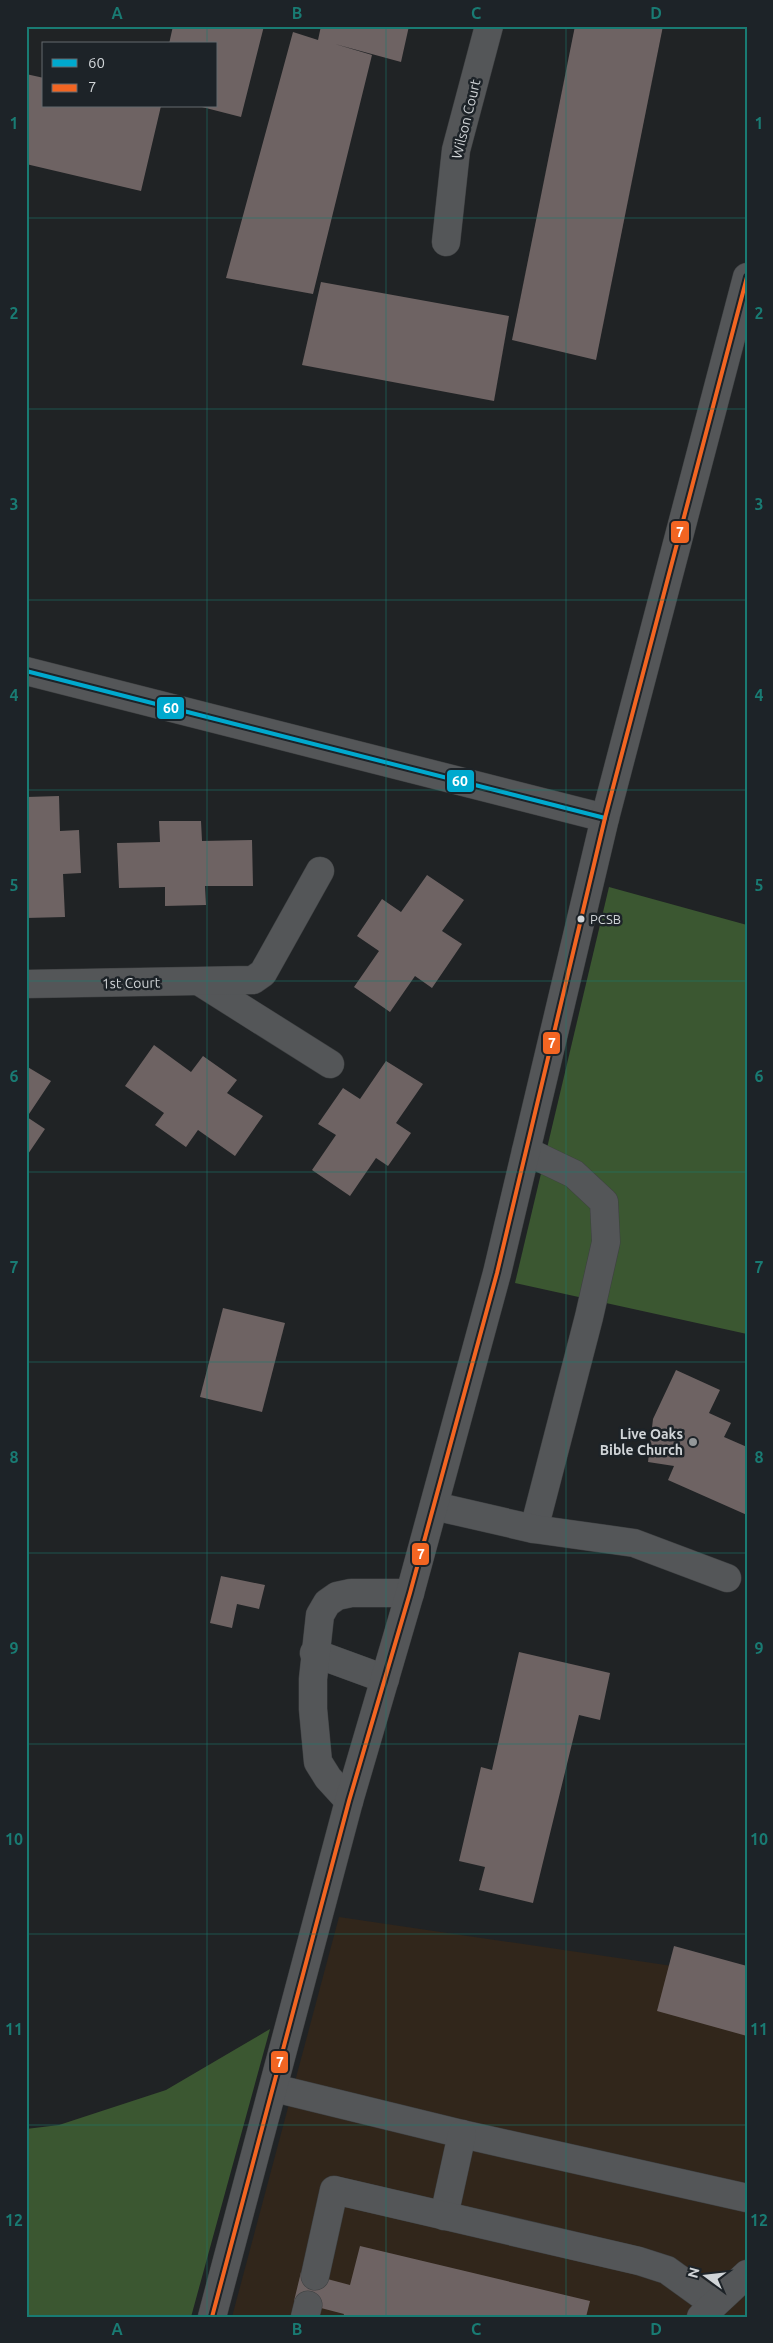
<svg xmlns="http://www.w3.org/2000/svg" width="773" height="2343" font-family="Ubuntu,sans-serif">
	<rect width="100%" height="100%" fill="#202325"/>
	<!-- commercial -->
	<polygon fill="#31261b" points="339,1917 747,1977 747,2317 232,2317"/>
	<!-- forest -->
	<g fill="#3b5731">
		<polygon points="609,887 747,925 747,1334 515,1283"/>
		<polygon points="270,2029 191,2317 26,2317 26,2129 59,2125 166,2090"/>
	</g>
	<!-- building -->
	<g fill="#6e6363">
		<polygon points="173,26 264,26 241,117 202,107 216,106 216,44 169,44"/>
		<polygon points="321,26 409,26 401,62 335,44 372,55 313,294 226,278 293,32 318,40"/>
		<polygon points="575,26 663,26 596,360 512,340"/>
		<polygon points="26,74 44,78 44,106 161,106 141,191 26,164"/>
		<polygon points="321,282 509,316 494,401 302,365"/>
		<polygon points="59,796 60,831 79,830 81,873 63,874 65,917 26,918 26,797"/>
		<polygon points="159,821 201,821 202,841 252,840 253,886 205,886 206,905 165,906 165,887 119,888 117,843 160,842"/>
		<polygon points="427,875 464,900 442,931 462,944 432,988 415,976 390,1012 354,987 379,951 357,936 382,899 401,912"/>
		<polygon points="154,1045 191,1072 203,1056 237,1080 227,1093 263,1116 235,1156 198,1130 186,1147 155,1125 164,1113 125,1086"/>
		<polygon points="386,1061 423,1084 396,1123 411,1133 388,1166 376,1158 350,1196 312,1170 336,1135 318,1124 343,1088 360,1099"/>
		<polygon points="26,1066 51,1081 27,1117 45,1129 26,1157"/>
		<polygon points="223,1308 285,1323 262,1412 200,1397"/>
		<polygon points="676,1370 720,1390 709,1413 731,1423 724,1437 747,1447 747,1515 668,1480 674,1466 648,1462 653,1419"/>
		<polygon points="221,1576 265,1585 259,1609 237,1604 232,1628 210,1623"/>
		<polygon points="519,1652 610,1673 600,1720 579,1715 533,1903 479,1890 485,1867 459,1861 481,1767 492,1770"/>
		<polygon points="674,1946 747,1966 747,2036 657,2011"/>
		<polygon points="360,2246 590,2301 586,2317 343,2317 344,2314 294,2301 301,2272 350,2285"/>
	</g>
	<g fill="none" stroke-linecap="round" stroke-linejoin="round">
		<!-- minor casing -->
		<g stroke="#3e4042" stroke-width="29">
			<g id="minor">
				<polyline points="446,242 456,150 489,26"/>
				<polyline points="26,671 605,818"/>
				<polyline points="200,982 330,1064"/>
				<polyline points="26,984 253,980 263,973 320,871"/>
				<polyline points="526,1151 574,1174 604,1202 606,1242 589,1317 534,1529"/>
				<polyline points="434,1506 534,1529 634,1543 727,1578"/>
				<polyline points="314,1653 385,1679"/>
				<polyline points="349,1801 328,1778 318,1762 313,1709 313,1679 320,1615 327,1603 337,1596 351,1593 410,1593"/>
				<polyline points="274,2088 462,2134 747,2198"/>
				<polyline points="444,2216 462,2134"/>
				<polyline points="315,2276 334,2190 639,2261 667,2270 714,2304"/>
				<polyline points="212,2317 349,1801 410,1593 497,1273 605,818 747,277"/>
				<polyline points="305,2317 308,2305"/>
				<polyline points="701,2317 747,2274"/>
			</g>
		</g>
		<!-- minor -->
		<use href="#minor" stroke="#545658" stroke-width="28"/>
		<!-- bus-1 casing -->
		<g stroke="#1d2328" stroke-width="8">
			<polyline id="bus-1" points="26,671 605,818"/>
		</g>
		<!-- bus-2 casing -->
		<g stroke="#1d2328" stroke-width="8">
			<polyline id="bus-2" points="212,2317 349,1801 410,1593 497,1273 605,818 747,277"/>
		</g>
		<!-- bus-1 -->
		<use href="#bus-1" stroke="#00a9ce" stroke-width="4"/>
		<!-- bus-2 -->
		<use href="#bus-2" stroke="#f26522" stroke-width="4"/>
	</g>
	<!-- grid -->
	<path fill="none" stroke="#197b73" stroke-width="1" stroke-opacity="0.55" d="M207 26V44M386 26V2317M566 26V2317M207 106V2317M26 218H747M26 409H747M26 600H747M26 790H747M26 981H747M26 1172H747M26 1362H747M26 1553H747M26 1744H747M26 1934H747M26 2125H747"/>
	<!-- markers -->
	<circle fill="#d1d5d8" stroke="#1d2328" stroke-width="2" cx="581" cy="919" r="4.5"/>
	<circle fill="#939799" stroke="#1d2328" stroke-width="2" cx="693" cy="1442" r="5"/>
	<g text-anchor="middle" stroke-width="5" stroke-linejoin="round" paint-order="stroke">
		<!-- bus labels -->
		<g font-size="13" fill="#d1d5d8" stroke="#1d2328" text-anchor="start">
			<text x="590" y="924">PCSB</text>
		</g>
		<!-- street labels -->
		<g font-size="14" fill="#d1d5d8" stroke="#1d2328">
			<text transform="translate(466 119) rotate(-76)" y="5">Wilson Court</text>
			<text transform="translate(131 983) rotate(-1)" y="5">1st Court</text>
		</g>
		<!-- poi labels -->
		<g font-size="14" font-weight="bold" fill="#d1d5d8" stroke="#1d2328" text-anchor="end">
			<text x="683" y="1439">Live Oaks<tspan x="683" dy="16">Bible Church</tspan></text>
		</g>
	</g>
	<g stroke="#1d2328" stroke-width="2">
		<rect x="670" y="520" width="20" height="24" rx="5" fill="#f26522"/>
		<rect x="156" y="696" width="29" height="24" rx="5" fill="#00a9ce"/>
		<rect x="446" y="769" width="29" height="24" rx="5" fill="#00a9ce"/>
		<rect x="542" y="1031" width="19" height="24" rx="5" fill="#f26522"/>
		<rect x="411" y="1542" width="19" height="24" rx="5" fill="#f26522"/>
		<rect x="270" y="2050" width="19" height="24" rx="5" fill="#f26522"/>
	</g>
	<g font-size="14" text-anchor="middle" font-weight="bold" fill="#fff">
		<text x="680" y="537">7</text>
		<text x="171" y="713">60</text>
		<text x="460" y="786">60</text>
		<text x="552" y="1048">7</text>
		<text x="421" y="1559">7</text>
		<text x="280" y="2067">7</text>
	</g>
	<!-- border -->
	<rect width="773" height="2343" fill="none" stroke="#1d2328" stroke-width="55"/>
	<!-- legend -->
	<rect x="42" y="42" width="175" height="65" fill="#1d2328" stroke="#656a6e"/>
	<rect x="52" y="59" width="25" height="8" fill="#00a9ce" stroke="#656a6e"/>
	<text x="88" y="68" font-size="15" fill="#d1d5d8">60</text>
	<rect x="52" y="84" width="25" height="8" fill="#f26522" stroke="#656a6e"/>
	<text x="88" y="92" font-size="15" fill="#d1d5d8">7</text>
	<!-- north arrow -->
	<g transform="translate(706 2276) rotate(285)" stroke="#1d2328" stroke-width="4" paint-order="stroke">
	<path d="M0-4L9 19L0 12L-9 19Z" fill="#d1d5d8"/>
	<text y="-8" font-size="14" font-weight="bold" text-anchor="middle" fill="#d1d5d8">N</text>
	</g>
	<rect x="28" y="28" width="718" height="2288" fill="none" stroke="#197b73" stroke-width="2"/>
	<g font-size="16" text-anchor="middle" font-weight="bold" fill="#197b73">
		<text x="117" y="19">A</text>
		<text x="297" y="19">B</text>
		<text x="476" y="19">C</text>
		<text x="656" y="19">D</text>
		<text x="14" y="129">1</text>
		<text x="759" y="129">1</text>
		<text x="14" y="319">2</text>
		<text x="759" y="319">2</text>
		<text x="14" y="510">3</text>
		<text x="759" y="510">3</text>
		<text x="14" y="701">4</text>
		<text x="759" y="701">4</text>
		<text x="14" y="891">5</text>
		<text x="759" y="891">5</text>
		<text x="14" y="1082">6</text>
		<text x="759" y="1082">6</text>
		<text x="14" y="1273">7</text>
		<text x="759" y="1273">7</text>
		<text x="14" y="1463">8</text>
		<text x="759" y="1463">8</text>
		<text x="14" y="1654">9</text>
		<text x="759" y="1654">9</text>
		<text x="14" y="1845">10</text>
		<text x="759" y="1845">10</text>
		<text x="14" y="2035">11</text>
		<text x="759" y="2035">11</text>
		<text x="14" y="2226">12</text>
		<text x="759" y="2226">12</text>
		<text x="117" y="2335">A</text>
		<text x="297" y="2335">B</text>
		<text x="476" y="2335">C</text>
		<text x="656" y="2335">D</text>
	</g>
</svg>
